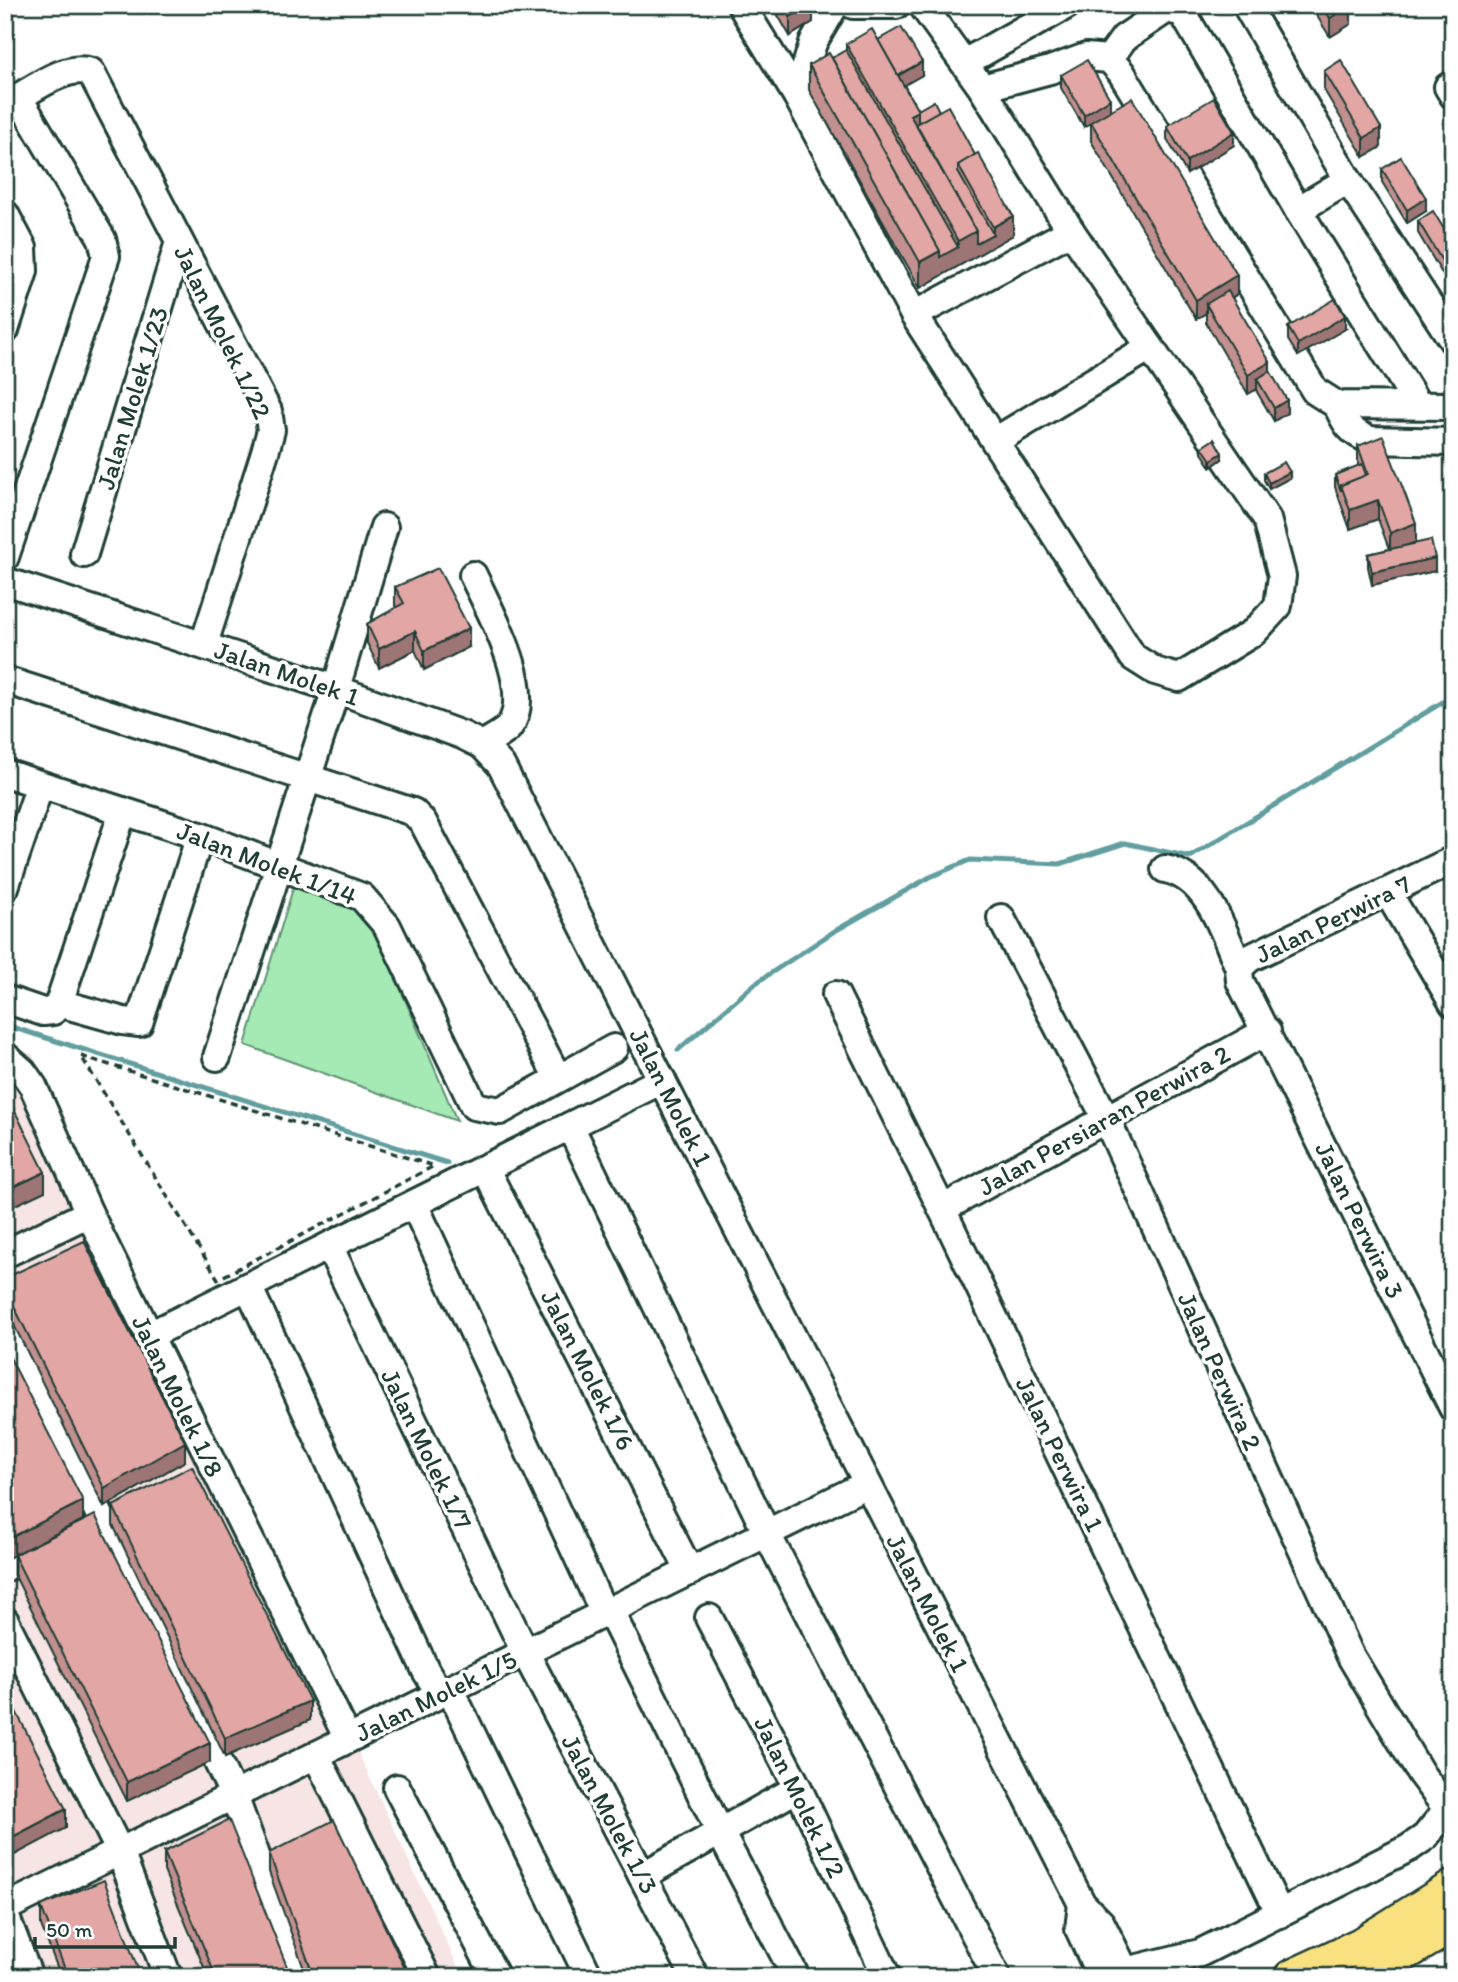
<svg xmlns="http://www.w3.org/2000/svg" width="1458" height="1982" font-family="Itim,sans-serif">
	<rect width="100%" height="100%" fill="#fff"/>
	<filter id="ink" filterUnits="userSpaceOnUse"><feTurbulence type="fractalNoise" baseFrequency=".0143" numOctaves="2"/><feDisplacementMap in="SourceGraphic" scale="14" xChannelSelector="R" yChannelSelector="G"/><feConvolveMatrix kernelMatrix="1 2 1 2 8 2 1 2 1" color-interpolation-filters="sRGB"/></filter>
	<g filter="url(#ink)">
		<!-- built -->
		<polygon fill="#f6e5e4" points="5,1045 32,1054 463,1977 5,1977"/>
		<!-- green -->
		<polygon fill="#a5e9b4" stroke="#629374" stroke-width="2" points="295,882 365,906 457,1121 245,1045"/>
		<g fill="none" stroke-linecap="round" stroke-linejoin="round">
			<!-- stream -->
			<g stroke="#629e9f" stroke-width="5">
				<polyline points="5,1025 447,1163"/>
				<polyline points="678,1050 756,983 833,932 930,877 970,860 1060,864 1125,843 1190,857 1451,697"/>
			</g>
			<!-- minor casing -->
			<g stroke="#1f3d34" stroke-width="32">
				<g id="minor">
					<polyline points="741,5 797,96 914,315 1133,657 1155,671 1179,678 1254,632 1278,606 1282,576 1267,519 1071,231 982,88"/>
					<polyline points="853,5 896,5"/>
					<polyline points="922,5 982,88 1050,70 1086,57 1109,59 1121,72 1315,391 1337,405 1453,406"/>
					<polyline points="1246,5 1348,180 1453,341"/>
					<polyline points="1109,59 1124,38 1167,9 1183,13 1298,210 1418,405"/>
					<polyline points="966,62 1067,5"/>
					<polyline points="1448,87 1453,95"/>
					<polyline points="797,96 813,43 835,5"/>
					<path d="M5 105C29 93 64 63 91 72L268 411 271 430 265 452 204 644"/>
					<polyline points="1298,210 1348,180"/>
					<polyline points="5,214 23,248 24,271 5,330"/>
					<polyline points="914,315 1071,231"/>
					<path d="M1337 405C1346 424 1350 433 1371 440L1453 442"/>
					<polyline points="995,441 1150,347"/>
					<polyline points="84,554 179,242"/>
					<polyline points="5,557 106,256 102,239 19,98"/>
					<path d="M473 575C489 610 536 691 509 727 503 734 490 740 482 745"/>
					<polyline points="5,581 336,689 462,735 482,745 501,765 1082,1904 1101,1923 1128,1977"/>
					<polyline points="5,680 413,812 423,822 558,1078"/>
					<polyline points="5,773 200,836 362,897 387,926 474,1106 500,1111 614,1048"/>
					<polyline points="1453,860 1250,958 1239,968 1240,981 1453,1408"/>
					<path d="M1165 869C1208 877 1224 933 1239 968"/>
					<polyline points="5,887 40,785"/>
					<polyline points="1388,893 1453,1003"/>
					<polyline points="1001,918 1106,1118 1350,1655 1421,1774 1453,1817"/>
					<polyline points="836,995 942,1209 1280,1914"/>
					<polyline points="5,999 43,1012 53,1011 59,1003 123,811"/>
					<polyline points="59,1003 123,1021 139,1023 200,836"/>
					<polyline points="5,1056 23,1072 33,1086 89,1213 348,1739"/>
					<polyline points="217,1057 330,708 384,527"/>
					<polyline points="570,1126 767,1534 997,1977"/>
					<polyline points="485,1168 690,1572"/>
					<polyline points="414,1204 604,1613"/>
					<polyline points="942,1209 1267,1031"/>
					<polyline points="329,1246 525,1652 695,1977"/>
					<polyline points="5,1254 89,1213"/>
					<polyline points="248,1286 426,1671 440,1694"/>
					<polyline points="5,1317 234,1796 301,1977"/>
					<polyline points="148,1336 662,1080"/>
					<polyline points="5,1568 44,1549"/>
					<polyline points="610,1611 720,1832 796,1977"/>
					<polyline points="709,1618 798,1788 887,1977"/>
					<polyline points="5,1621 120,1852 168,1977"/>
					<polyline points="450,1689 589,1977"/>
					<polyline points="316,1755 427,1977"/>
					<polyline points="397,1788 496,1977"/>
					<polyline points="642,1876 798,1788"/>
					<polyline points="1082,1904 1079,1929 1101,1977"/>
					<polyline points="5,1908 867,1484"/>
					<polyline points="5,1915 29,1977"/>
					<polyline points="1101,1977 1200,1953 1409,1848 1425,1837 1453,1802"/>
				</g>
			</g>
			<!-- major casing -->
			<g stroke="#1f3d34" stroke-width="38">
				<g id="major">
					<polyline points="1291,1977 1360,1945 1453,1887"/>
					<polyline points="1366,1977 1453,1925"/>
				</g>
			</g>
			<!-- path -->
			<polygon stroke="#1f3d34" stroke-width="3.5" stroke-dasharray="7 5" stroke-linecap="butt" points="81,1056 434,1166 218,1279"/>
			<!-- minor -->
			<use href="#minor" stroke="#fff" stroke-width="26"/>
			<!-- major -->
			<use href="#major" stroke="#fae180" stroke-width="33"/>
		</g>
		<!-- wall -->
		<g fill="#c2908e" stroke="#1f3d34" stroke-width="2">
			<polygon points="772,5 813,5 813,22 790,36"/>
			<polygon points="1310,5 1351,5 1351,24 1330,37"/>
			<polygon points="878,40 922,75 904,85 918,110 1013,235 920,288 809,90 809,65 832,58 846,50 846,44"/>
			<polygon points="1324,71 1381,147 1364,157 1324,90"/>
			<polygon points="1061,75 1110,111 1237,294 1232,298 1270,372 1287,413 1274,421 1257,392 1257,389 1248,394 1206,323 1206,313 1196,319 1091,141 1091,123 1084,127 1061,88"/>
			<polygon points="1167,126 1234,145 1187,174 1167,139"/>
			<polygon points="1382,169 1426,211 1407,223 1382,182"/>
			<polygon points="1418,221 1453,244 1453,292 1418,233"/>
			<polygon points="1288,327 1345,329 1298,356 1288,340"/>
			<polygon points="1358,446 1416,542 1409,545 1435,571 1372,585 1368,567 1368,554 1389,549 1378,519 1350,529 1335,487 1335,475 1358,466"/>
			<polygon points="1202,447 1222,459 1211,467 1202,453"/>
			<polygon points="1264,473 1290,478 1269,489 1264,480"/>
			<polygon points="395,587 469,647 424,670 415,650 379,668 367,643 367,624 396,608 395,606"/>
			<polygon points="5,1278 185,1461 104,1507 5,1307"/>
			<polygon points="5,1348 83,1520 8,1558 5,1552"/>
			<polygon points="113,1506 310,1720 225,1757 113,1525"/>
			<polygon points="14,1555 210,1762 127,1801 14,1574"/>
			<polygon points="164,1852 291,1977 208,1977 164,1871"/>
			<polygon points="269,1853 409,1977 307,1977 269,1872"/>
			<polygon points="41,1906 141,1977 61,1977 41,1925"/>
		</g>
		<!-- shaded-wall -->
		<g fill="#9e7574" stroke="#1f3d34" stroke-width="2">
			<polygon points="809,5 813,5 813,22 790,36 790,17"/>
			<polygon points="1351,5 1351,24 1330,37 1330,18"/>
			<polygon points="922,62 922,75 896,90 896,77"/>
			<polygon points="1110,99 1110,112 1084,127 1084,115"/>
			<polygon points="918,111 918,136 910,115"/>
			<polygon points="1381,128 1381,147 1364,157 1364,138"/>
			<polygon points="1234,132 1234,145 1187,174 1187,161"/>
			<polygon points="1426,198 1426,211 1407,223 1407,210"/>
			<polygon points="1013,216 1013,235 920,288 920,262 940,251 958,247 958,241 976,231 993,234 993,227"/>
			<polygon points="1237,275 1237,294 1210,311 1206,304 1206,313 1196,319 1196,300"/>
			<polygon points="1345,316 1345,329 1298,356 1298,344"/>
			<polygon points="1270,362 1270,381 1257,379 1257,389 1248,394 1248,375"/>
			<polygon points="1287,400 1287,413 1274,421 1274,408"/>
			<polygon points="1222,453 1222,459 1211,467 1211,460"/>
			<polygon points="1290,472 1290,478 1269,489 1269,483"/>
			<polygon points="1378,500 1378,519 1350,529 1350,510"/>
			<polygon points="1416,523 1416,542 1390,552 1390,533"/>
			<polygon points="1435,558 1435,571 1372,585 1372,572"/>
			<polygon points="469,628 469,647 424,670 424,651"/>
			<polygon points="415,631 415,650 379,668 379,649"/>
			<polygon points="45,1172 45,1191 5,1210 5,1191"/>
			<polygon points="185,1442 185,1461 104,1507 104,1488"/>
			<polygon points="83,1501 83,1520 8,1558 8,1539"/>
			<polygon points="310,1701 310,1720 225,1757 225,1738"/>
			<polygon points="210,1743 210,1762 127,1801 127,1782"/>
			<polygon points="66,1809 66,1828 5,1860 5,1841"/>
		</g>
		<!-- building -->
		<g fill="#e2a7a5" stroke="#1f3d34" stroke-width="2">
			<polygon points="784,5 809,5 790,17"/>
			<polygon points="1322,5 1351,5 1330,18"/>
			<polygon points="901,27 922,62 898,75 878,40"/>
			<polygon points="872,29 918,111 910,115 976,231 958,241 846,44"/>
			<polygon points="846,50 958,247 940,257 940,251 832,58"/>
			<polygon points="829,53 940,251 920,262 809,65"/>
			<polygon points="1087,60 1110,99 1084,115 1061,75"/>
			<polygon points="1341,60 1381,128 1364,138 1324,71"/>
			<polygon points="1132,98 1237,275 1196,300 1091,122"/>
			<polygon points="1214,98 1234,132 1187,161 1167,126"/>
			<polygon points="934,101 939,111 918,123 918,110"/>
			<polygon points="948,106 975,155 958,165 958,172 993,234 976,243 976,231 916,124"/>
			<polygon points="978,153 1013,216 993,227 958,165"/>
			<polygon points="1401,157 1426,198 1407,210 1382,169"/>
			<polygon points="1433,211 1453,244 1453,279 1418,221"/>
			<polygon points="1228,291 1270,362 1248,375 1206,304"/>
			<polygon points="1335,299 1345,316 1298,344 1288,327"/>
			<polygon points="1270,371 1287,400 1274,408 1257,379"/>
			<polygon points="1383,436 1416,523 1390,533 1378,500 1350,510 1341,485 1368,474 1358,446"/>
			<polygon points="1214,439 1222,453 1211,460 1202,447"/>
			<polygon points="1284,462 1290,472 1269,483 1264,473"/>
			<polygon points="1362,464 1366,475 1341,485 1341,491 1335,475"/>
			<polygon points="1431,540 1435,558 1372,572 1368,554"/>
			<polygon points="438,568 469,628 424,651 415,631 379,649 367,624 404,603 395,587"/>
			<polygon points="5,1091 45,1172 5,1191"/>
			<polygon points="84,1241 185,1442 104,1488 5,1288 5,1278"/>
			<polygon points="5,1348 83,1501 8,1539 5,1533"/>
			<polygon points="192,1466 310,1701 225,1738 113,1506"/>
			<polygon points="95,1515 210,1743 127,1782 14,1555"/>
			<polygon points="5,1690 66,1809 5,1841"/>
			<polygon points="229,1820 291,1977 216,1977 164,1852"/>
			<polygon points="334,1820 409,1977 314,1977 269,1853"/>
			<polygon points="104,1880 141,1977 68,1977 41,1906"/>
		</g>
	</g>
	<g text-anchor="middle" stroke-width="7" stroke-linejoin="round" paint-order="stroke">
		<!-- street labels -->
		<g font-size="26" fill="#1f3d34" stroke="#fff">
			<text transform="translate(223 332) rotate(64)" y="9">Jalan Molek 1/22</text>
			<text transform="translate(132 398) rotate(-73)" y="9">Jalan Molek 1/23</text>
			<text transform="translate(287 673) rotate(19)" y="9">Jalan Molek 1</text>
			<text transform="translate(267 863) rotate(21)" y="9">Jalan Molek 1/14</text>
			<text transform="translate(1333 919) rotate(-26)" y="9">Jalan Perwira 7</text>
			<text transform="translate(671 1097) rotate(63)" y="9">Jalan Molek 1</text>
			<text transform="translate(1104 1120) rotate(-29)" y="9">Jalan Persiaran Perwira 2</text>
			<text transform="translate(1360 1220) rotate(64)" y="9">Jalan Perwira 3</text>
			<text transform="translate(588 1370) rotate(63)" y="9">Jalan Molek 1/6</text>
			<text transform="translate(1220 1371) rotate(66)" y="9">Jalan Perwira 2</text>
			<text transform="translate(178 1396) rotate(64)" y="9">Jalan Molek 1/8</text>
			<text transform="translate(427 1449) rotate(64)" y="9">Jalan Molek 1/7</text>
			<text transform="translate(1060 1454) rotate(64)" y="9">Jalan Perwira 1</text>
			<text transform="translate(928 1603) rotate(63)" y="9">Jalan Molek 1</text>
			<text transform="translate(436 1696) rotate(-26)" y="9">Jalan Molek 1/5</text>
			<text transform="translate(800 1797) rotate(64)" y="9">Jalan Molek 1/2</text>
			<text transform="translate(610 1814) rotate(62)" y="9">Jalan Molek 1/3</text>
		</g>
	</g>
	<!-- margin -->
	<rect width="1458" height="1982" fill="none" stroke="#fff" stroke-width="28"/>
	<rect x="14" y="14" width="1430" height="1954" fill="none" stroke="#1f3d34" stroke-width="2.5" filter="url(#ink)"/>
	<!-- scale -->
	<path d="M35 1937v10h140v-10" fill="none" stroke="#1f3d34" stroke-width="3.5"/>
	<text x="46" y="1937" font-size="21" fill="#1f3d34" stroke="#ffffff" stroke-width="5" paint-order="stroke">50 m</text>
</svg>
